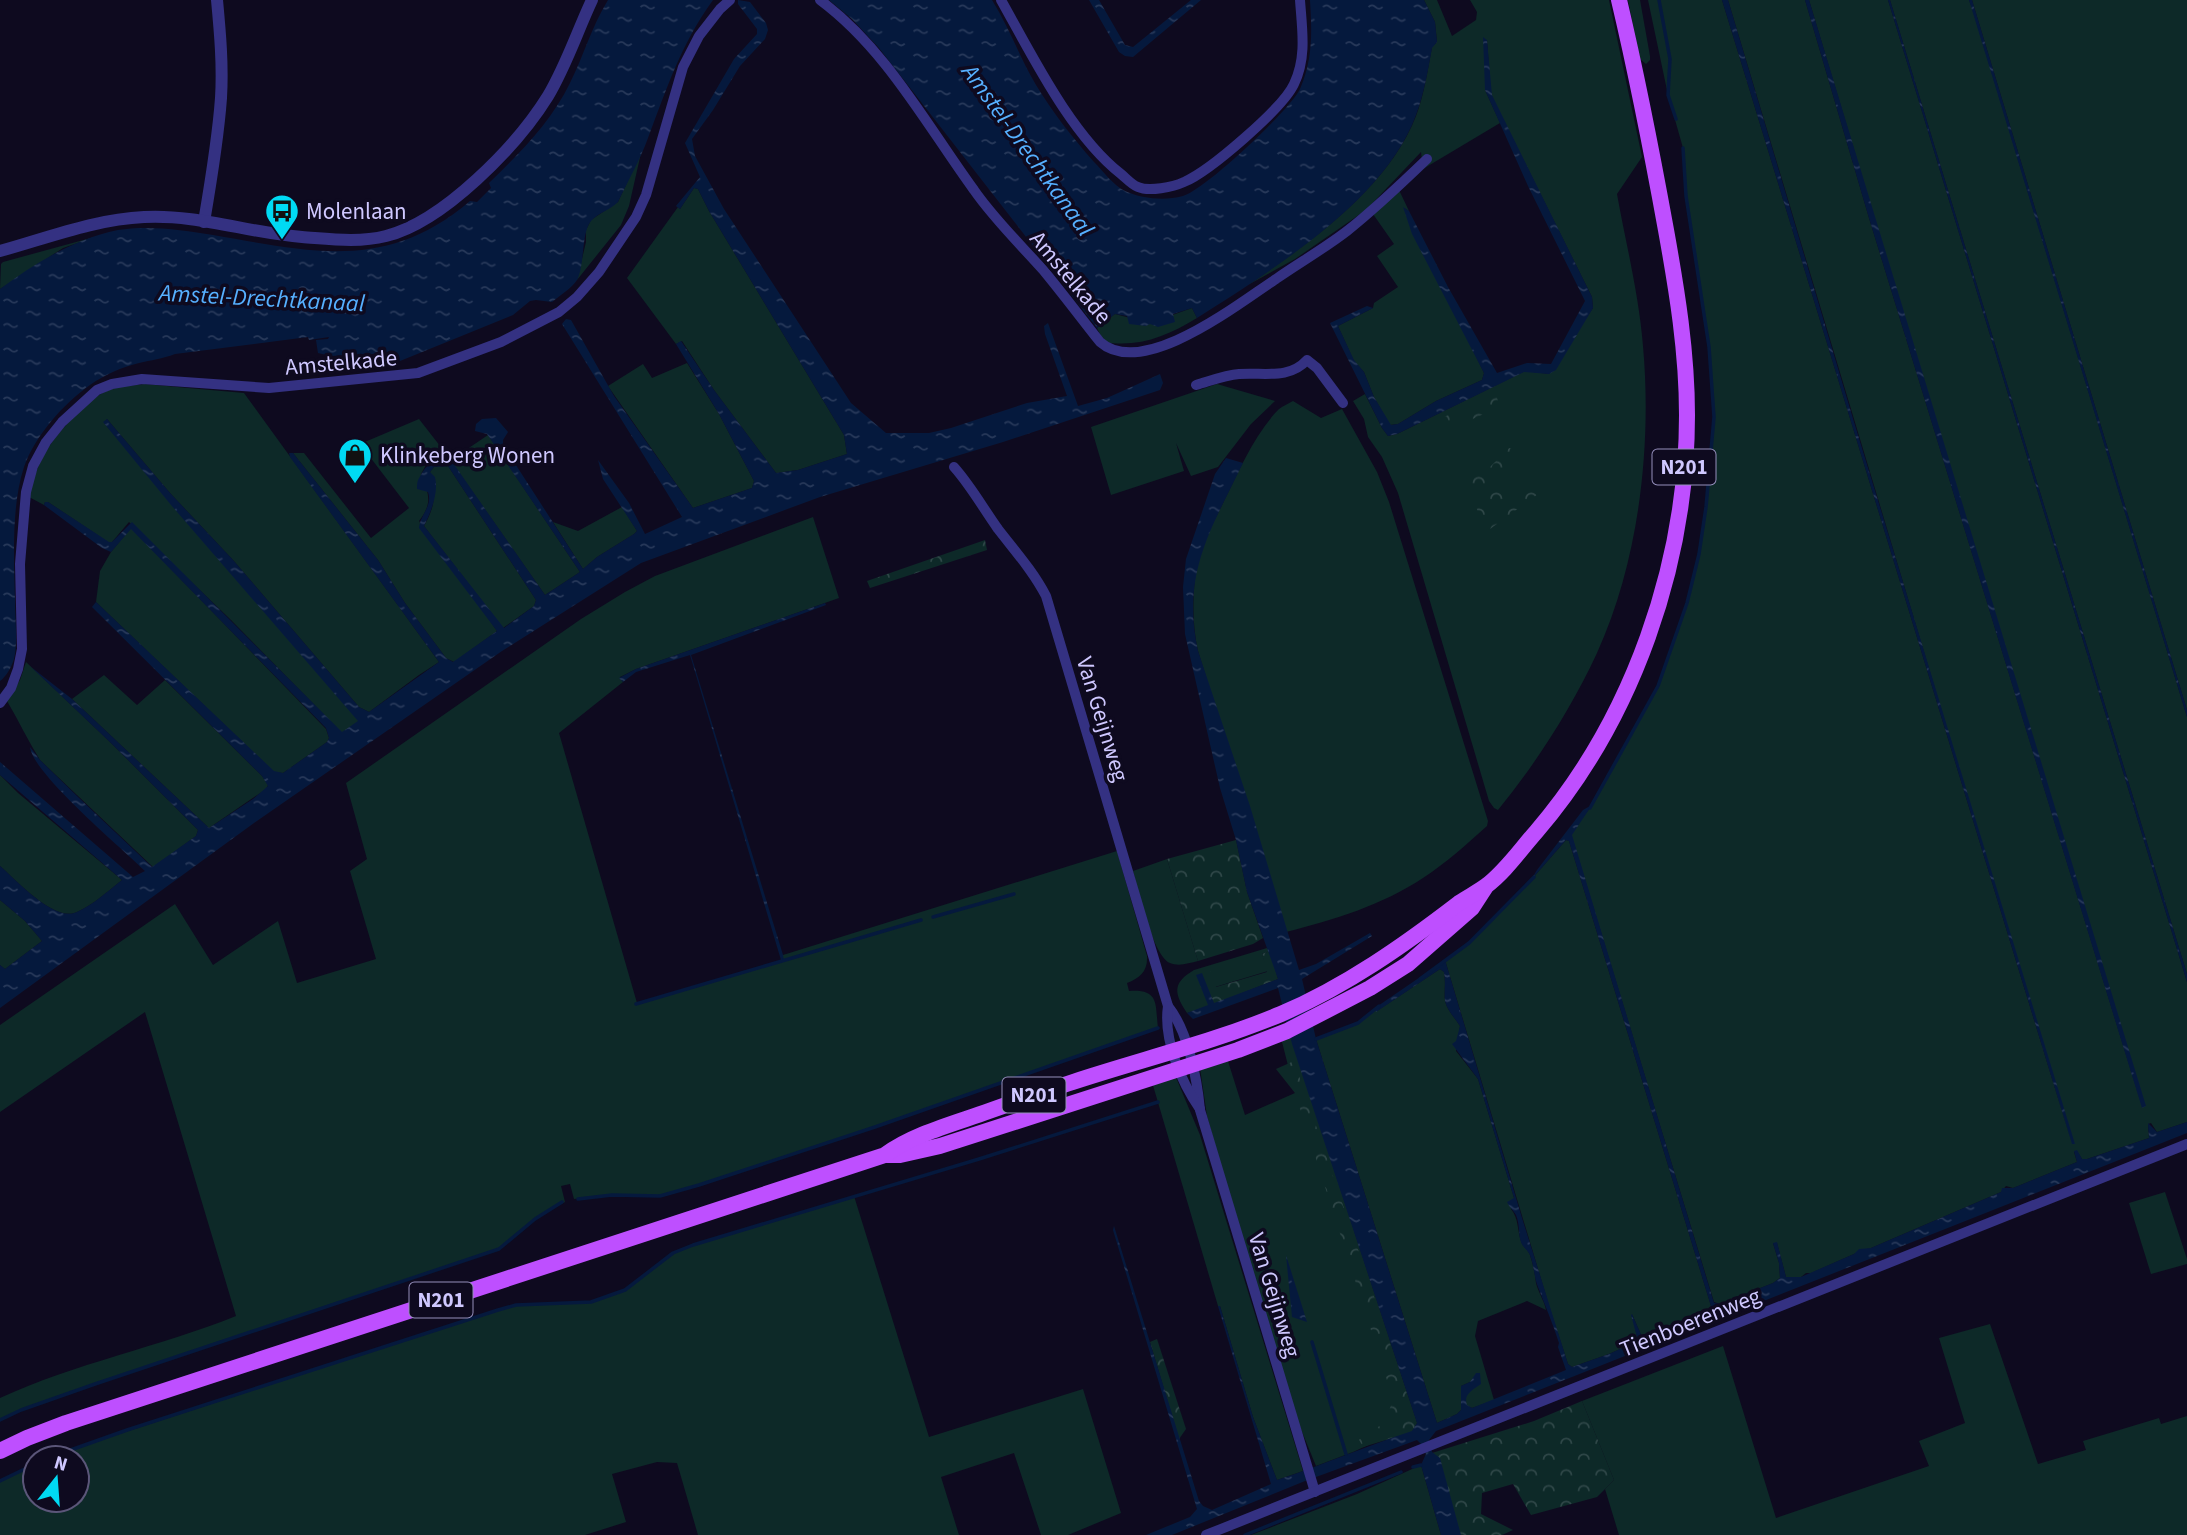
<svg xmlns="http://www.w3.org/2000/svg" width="2187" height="1535" font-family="'Source Sans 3',sans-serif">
	<defs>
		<pattern id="forest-crowns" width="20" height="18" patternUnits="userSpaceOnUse" patternTransform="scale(1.75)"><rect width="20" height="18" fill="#0d2928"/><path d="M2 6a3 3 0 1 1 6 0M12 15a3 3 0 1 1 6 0" fill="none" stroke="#2f4748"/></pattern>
		<pattern id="water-ripples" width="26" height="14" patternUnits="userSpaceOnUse" patternTransform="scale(1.75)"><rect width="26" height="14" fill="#05193d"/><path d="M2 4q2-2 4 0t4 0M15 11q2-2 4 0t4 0" fill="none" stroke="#28395a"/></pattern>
	</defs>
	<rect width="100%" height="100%" fill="#0e0a1f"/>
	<!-- grass -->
	<g fill="#0d2928">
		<path d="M1424 0H1437L1452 36 1476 20 1477 12 1470 0H1609L1642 157 1617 194C1626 244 1639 295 1643 346 1652 446 1639 561 1597 653 1571 709 1537 762 1498 810L1494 808 1489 801 1398 493 1382 457 1368 437 1364 419 1353 401 1365 394 1382 428 1388 436 1397 434 1525 371 1549 374 1593 308 1592 297 1491 95 1487 40 1485 90 1500 123 1423 169 1421 152 1366 210 1295 259 1248 285C1311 242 1388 188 1416 116 1424 95 1428 69 1432 47L1437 42 1435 22Z"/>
		<polygon points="1628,0 1640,0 1650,56 1650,60 1646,64 1640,59"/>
		<polygon points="1648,0 1722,0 2072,1144 1728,0 1805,0 1869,218 2142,1107 1809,0 1888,0 2187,982 2187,1122 2157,1132 2151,1123 2148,1124 2149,1138 2087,1159 2082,1159 2077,1151 2074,1152 2077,1162 2013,1188 2006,1186 2001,1192 1871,1248 1863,1250 1811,1273 1806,1273 1801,1277 1786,1277 1777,1243 1773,1243 1779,1263 1780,1278 1773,1283 1720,1304 1714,1302 1571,834 1592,805 1658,686 1687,603 1699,554 1706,507 1714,417 1709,347 1686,196 1683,148 1668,95"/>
		<polygon points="1890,0 1969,0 1972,8 2187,717 2187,974"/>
		<polygon points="1972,0 2187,0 2187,710"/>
		<polygon points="641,153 629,206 621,225 577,280 586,242 586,230 591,220 618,202"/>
		<polygon points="694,188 698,189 709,211 844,435 847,454 798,470 776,473 714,390 682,341 676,344 627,278 678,207 680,209"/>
		<polygon points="1399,190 1409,211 1404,208 1484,373 1482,380 1436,401 1398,424 1390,425 1374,397 1364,372 1354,361 1338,326 1373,308 1374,303 1398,287 1377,256 1394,244 1373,214"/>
		<polygon points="98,236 63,248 0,289 1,264 3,262"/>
		<path d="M1192 308 1197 318C1168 336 1138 348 1104 342L1097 328 1115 314 1150 323Z"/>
		<polygon points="687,363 719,414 754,481 752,488 693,508 608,386 643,364 652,378"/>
		<path d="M144 384 244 393 439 662 419 675 369 712 359 707 233 560 170 493 107 419 104 423 359 721 342 733 231 620 129 522 112 542H108L48 502H45L44 505 29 497C37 461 50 440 77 414 87 404 97 394 112 389 121 385 134 386 144 384Z"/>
		<polygon points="1217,384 1275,401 1251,424 1218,467 1191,476 1176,443 1184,471 1111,495 1091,427"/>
		<path d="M1293 401 1321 418 1342 409 1377 472 1389 502 1488 821 1487 826C1467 844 1446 863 1423 878 1382 905 1334 920 1286 932L1198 651C1192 624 1192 593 1197 565 1202 542 1214 522 1224 501 1239 471 1255 433 1279 409 1283 406 1289 403 1293 401Z"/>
		<path d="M419 419 451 460 488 435 580 572 545 595 451 461 426 465 421 474C429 494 433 503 419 521L497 631 454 662 446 658 405 603 378 560 293 453H304L371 538 409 508 360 444Z"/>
		<path d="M448 466 536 600 534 606 503 628 424 526C434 509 438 491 430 472L434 467Z"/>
		<polygon points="622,507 637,531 634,534 597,557 583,569 553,522 578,531"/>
		<path d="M813 517 839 598 636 669 620 677 623 682 559 733 637 1003 783 961V955L1117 851 1147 956C1148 971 1140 978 1127 983L1129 991C1160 989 1155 1004 1158 1028L875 1127 699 1185 660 1196 612 1195 574 1199 570 1184 561 1186 565 1202 535 1219 499 1249 95 1384 21 1410 0 1420V1398C76 1363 159 1347 236 1316L145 1012 0 1112V1025L175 904 213 965 278 921 297 983 376 959 350 871 367 859 346 783 581 619 625 592 655 576Z"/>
		<polygon points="131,528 326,729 329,738 327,742 283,773 274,772 96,602 100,571 111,552"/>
		<path d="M26 662 112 744 198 830 196 836 153 867 40 760C28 741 19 721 7 701L20 680Z"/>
		<polygon points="104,675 137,705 165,680 262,776 268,785 266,789 209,828 72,699"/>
		<path d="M0 775 18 793 122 880C108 891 93 905 77 912 55 923 16 880 0 866Z"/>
		<polygon points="1566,840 1569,841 1711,1306 1707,1311 1645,1338 1642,1337 1632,1314 1638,1341 1609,1354 1572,1367 1568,1364 1551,1312 1445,960 1469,943 1531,880"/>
		<path d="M1167 859 1198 961C1189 963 1179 967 1170 963 1153 956 1138 890 1133 871Z"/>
		<polygon points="0,900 25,921 42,941 5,969 0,965"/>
		<path d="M1267 948 1270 951 1262 954 1268 971 1215 987 1208 1006 1187 1013C1174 993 1172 983 1194 970Z"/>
		<path d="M1440 969 1444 972C1446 982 1444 992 1445 1001 1447 1010 1455 1018 1460 1026L1456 1051 1478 1079 1514 1198 1511 1209C1519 1219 1517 1230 1521 1241 1522 1246 1528 1250 1530 1255 1533 1264 1535 1274 1536 1283 1538 1292 1544 1300 1546 1310L1527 1301 1478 1321 1475 1336 1494 1400 1472 1408 1466 1405 1465 1400 1470 1382 1461 1386V1410L1457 1414 1437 1423 1316 1039 1358 1023 1375 1008 1377 1011Z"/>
		<polygon points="1290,1035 1417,1423 1353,1452 1316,1466 1298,1422 1228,1191 1207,1116 1200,1068 1227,1058 1245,1115 1295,1093 1281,1038"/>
		<polygon points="1175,1075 1200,1135 1303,1471 1277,1480 1253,1417 1220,1306 1218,1306 1152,1082"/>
		<polygon points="2165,1192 2187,1259 2187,1264 2151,1274 2129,1203"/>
		<polygon points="854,1196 929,1437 1083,1389 1121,1513 1068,1535 1041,1535 1014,1453 941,1477 959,1535 698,1535 677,1463 657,1462 612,1474 626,1522 585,1535 0,1535 0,1481 35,1464 35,1500 77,1500 77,1458 48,1458 61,1453 498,1310 516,1305 591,1302 625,1290 673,1253 693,1245"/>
		<polygon points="1990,1324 2038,1464 2086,1450 2083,1441 2159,1418 2161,1424 2187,1416 2187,1535 1619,1535 1605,1489 1614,1480 1582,1401 1723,1346 1776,1518 1929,1466 1919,1441 1965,1423 1939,1338"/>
		<polygon points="1421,1465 1441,1535 1251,1535 1357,1494"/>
	</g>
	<!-- forest -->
	<g fill="url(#forest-crowns)">
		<polygon points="1496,392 1499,407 1453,428 1444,417"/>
		<polygon points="1509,448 1516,450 1503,476 1509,487 1522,487 1519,467 1538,494 1486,532 1467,484 1475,471 1486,471"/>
		<polygon points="985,540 987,550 870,588 867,581"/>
		<polygon points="1236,840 1247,892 1263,938 1253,944 1198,961 1167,859"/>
		<polygon points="1270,951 1278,979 1214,1004 1202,973 1210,971 1216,987 1267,972 1262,954"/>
		<polygon points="1294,1061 1417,1423 1412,1432 1363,1447 1359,1440 1362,1436 1385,1423 1393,1399 1295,1093 1276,1069"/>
		<polygon points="1157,1339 1186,1429 1179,1439 1150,1342"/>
		<polygon points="1582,1401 1614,1480 1597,1497 1531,1515 1513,1484 1482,1493 1481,1514 1513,1530 1502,1535 1460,1535 1432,1453 1534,1421"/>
	</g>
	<!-- water -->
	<g fill="url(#water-ripples)" fill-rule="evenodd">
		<path d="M608 0H713C681 44 667 88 648 138 640 160 628 181 618 202 610 210 598 213 591 221 581 233 585 265 577 280 572 288 559 296 552 302L536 300 530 301 513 315 400 361 391 353 331 356 318 353 316 340 328 339 329 337 309 340 308 337 175 354C162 359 151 360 139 363 122 367 104 375 90 385 63 404 35 436 24 467 11 506 14 560 15 600 15 617 18 643 14 659 12 666 6 677 0 681V289C35 263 74 239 118 230 148 225 183 230 213 235 311 252 387 272 470 201L477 202 491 188 489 183C520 153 551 122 570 83 584 55 591 28 608 0Z"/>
		<path d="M738 0 750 2 766 23 768 30 765 39 740 66 713 110 692 139 695 156 724 209 851 403 886 433H929L951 428 1027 403 1067 396 1045 334 1044 326 1048 323 1078 406 1107 398 1160 374 1163 383 1160 390 1003 442 820 497 641 563 502 651 254 823 0 1008V965L5 969 42 941 25 921 0 900V866C16 880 55 923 77 912 93 905 108 891 122 880L0 775V762L133 877 145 871C122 848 33 774 30 747L40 760 78 797 152 867 196 836 198 830 112 744 31 667 72 699 209 828 253 799 268 786 262 776 92 607 96 602 274 771 283 773 327 742 329 738 326 728 131 529 111 552 102 548 44 505 45 502H48L109 542H112L132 522 342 732 358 721 171 505 103 422 107 419 170 493 233 560 359 707 369 712 439 662 290 457 289 453H293L378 560 405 603 446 658 453 662 497 631 419 528C420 515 433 506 428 492L417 489C417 480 418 480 422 473 430 460 436 462 451 460L545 595 580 572 487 434 475 431 476 424 482 419 496 418 508 432 503 440V445L583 569 597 557 634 534 637 531 603 479 598 460 629 503 645 534 682 517 562 324 566 319 571 320 614 396 693 508 752 488 754 481 719 414 676 344 681 341 714 390 776 473 798 470 847 454 844 435 709 211 698 189 694 188 680 209 676 206 700 177 685 143 734 59 757 34V29L738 4ZM448 466 536 600 534 606 504 628 424 526C431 512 439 492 435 477L430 472 434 467Z"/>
		<path d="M829 0H992C1009 27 1020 58 1036 85 1053 113 1072 137 1094 162 1103 171 1113 185 1125 191 1142 199 1165 201 1183 196 1205 190 1290 110 1300 89 1313 59 1312 32 1310 0H1424L1435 22 1437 42 1432 48C1428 70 1424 94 1416 115 1384 202 1272 270 1197 318L1192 308 1173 314 1175 322 1158 327 1150 324 1146 326 1129 324 1127 316 1115 314 1097 328 879 48 852 19Z"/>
		<polygon points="1089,0 1099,0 1125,45 1133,47 1191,0 1201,0 1133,57 1125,56 1119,52"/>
		<polygon points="1722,0 1728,0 1854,422 2075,1144 2072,1144"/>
		<polygon points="1805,0 1809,0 2146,1106 2142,1108 1869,218"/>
		<polygon points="1888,0 1890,0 2187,974 2187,982"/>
		<polygon points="1969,0 1972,0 2187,710 2187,717"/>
		<polygon points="1483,37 1487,40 1492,95 1592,297 1593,308 1556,370 1549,374 1524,372 1397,434 1388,436 1382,428 1330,323 1367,306 1373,308 1338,326 1354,360 1364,372 1374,397 1391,425 1398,424 1436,401 1482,380 1484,373 1412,234 1403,207 1409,211 1448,287 1497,373 1527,363 1551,364 1585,301 1528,186 1485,90"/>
		<path d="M1226 458 1243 463C1211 529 1181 574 1198 651L1250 806 1299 970 1316 964 1370 933 1372 936 1302 979 1316 1039 1437 1423 1457 1414 1461 1410V1386L1470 1382 1476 1373H1480L1481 1384C1473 1390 1463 1394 1467 1405L1472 1408 1566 1370 1558 1347 1559 1343C1553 1324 1545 1305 1538 1287 1534 1277 1534 1265 1530 1255 1528 1251 1522 1246 1521 1242 1518 1234 1520 1224 1516 1215 1513 1210 1509 1207 1507 1202L1514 1198 1478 1079 1452 1044 1456 1041 1460 1026C1455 1018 1447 1010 1445 1001 1444 992 1446 982 1444 972L1440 969 1376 1012 1375 1008 1445 960 1522 1218 1568 1364 1572 1367 1609 1354 1638 1341 1631 1315 1632 1314 1642 1337 1645 1338 1707 1311 1711 1306 1569 841 1566 840 1531 880 1537 870 1583 810 1592 805 1572 835 1714 1303 1720 1304 1773 1283 1780 1278 1779 1263 1773 1243 1777 1242 1786 1277H1801L1854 1254 1859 1249 1871 1248 2001 1192 2002 1188H2013L2077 1162 2074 1151 2077 1150 2082 1159H2087L2149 1138 2148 1123 2157 1132 2187 1122V1133L1436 1431 1429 1440 1432 1452 1440 1458 1461 1535H1441L1421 1465 1426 1454 1421 1444 1417 1440 1305 1481 1172 1535H1146L1190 1517 1197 1509 1113 1230 1114 1226 1199 1501 1203 1506 1212 1510 1271 1484 1218 1306H1220L1253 1417 1277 1480C1323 1465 1366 1446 1412 1431L1417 1423 1292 1044 1278 988 1193 1019 1187 1013 1208 1005 1196 975 1202 973 1214 1003 1278 979 1247 892 1236 840 1220 788 1185 634 1183 587 1186 559 1215 474Z"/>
		<polygon points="825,603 826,605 691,655 783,955 784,960 781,960 690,655 636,672 623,682 619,678 636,669"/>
		<polygon points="1286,1255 1307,1322 1292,1317"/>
	</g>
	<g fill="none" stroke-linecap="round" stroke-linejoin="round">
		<!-- stream -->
		<g stroke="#05193d" stroke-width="3.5">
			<polyline points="1659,0 1670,59 1668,95 1676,119"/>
			<polyline points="1590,808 1658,686 1687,603 1699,554 1706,507 1714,417 1709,347 1686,196 1683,148"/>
			<polyline points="933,917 1014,894"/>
			<polyline points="1420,979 1469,943 1534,877"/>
			<polyline points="636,1004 921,920"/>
			<polyline points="1316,1039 1358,1023 1379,1006"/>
			<polyline points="578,1199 612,1195 660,1196 699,1185 875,1127 1158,1028"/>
			<polyline points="1312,1342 1346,1454"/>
			<polyline points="0,1420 21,1410 95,1384 499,1249 535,1219 562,1202"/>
			<polyline points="48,1458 127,1430 498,1310 516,1305 591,1302 625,1290 673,1253 693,1245 979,1159 1158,1102"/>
			<polyline points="1413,1467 1421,1465"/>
			<polyline points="0,1481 35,1464"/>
			<polyline points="1245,1535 1401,1472"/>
		</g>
		<!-- minor -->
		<g stroke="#343182" stroke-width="10">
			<path d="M820 0C886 49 926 124 974 190 994 219 1020 244 1044 271 1063 294 1081 318 1100 342 1143 380 1239 303 1276 279 1299 263 1325 248 1347 231 1375 209 1401 184 1427 159"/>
			<path d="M1001 0C1032 55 1071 135 1121 174 1126 178 1132 185 1138 187 1149 192 1173 187 1184 182 1210 171 1283 108 1294 84 1307 57 1302 29 1300 0"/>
			<path d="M1196 385C1210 381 1225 375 1239 374 1263 372 1289 380 1307 360L1317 368 1343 403"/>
			<path d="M954 467C971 486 983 508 998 529 1015 551 1033 571 1046 596L1168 1006C1188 1031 1197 1078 1200 1110L1315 1492"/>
			<polyline points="0,703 11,688 18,669 22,649 20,564 26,492 33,466 46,442 62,422 97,390 112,384 142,379 269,388 418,373 501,342 559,312 577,297 599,272 636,217 646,195 683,67 699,36 720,9 730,0"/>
			<path d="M1168 1006C1163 1039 1181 1082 1200 1109"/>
			<polyline points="1206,1535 2187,1144"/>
		</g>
		<!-- tertiary -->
		<g stroke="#343182" stroke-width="12">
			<path d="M204 222C211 181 218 140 221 98 223 65 220 32 217 0"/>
			<path d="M0 251C47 238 96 219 144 217 197 214 249 233 302 237 330 239 359 243 386 236 443 222 517 146 548 96 566 66 577 32 592 0"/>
		</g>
		<!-- primary -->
		<g stroke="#be4fff" stroke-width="16">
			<polyline points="887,1155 900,1155 940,1146 1238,1050 1287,1031 1370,988 1408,964 1472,908 1485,888"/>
			<path d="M0 1451 27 1438 66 1423 885 1155C913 1134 956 1123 989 1111 1017 1101 1045 1091 1073 1082 1143 1059 1214 1042 1281 1014 1346 986 1403 946 1459 903 1468 897 1478 892 1486 886 1505 872 1520 850 1536 832 1633 719 1687 564 1687 415 1687 352 1677 291 1666 230 1652 153 1637 76 1619 0"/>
		</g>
	</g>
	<!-- icons -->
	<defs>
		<g id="bus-pin" transform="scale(1.75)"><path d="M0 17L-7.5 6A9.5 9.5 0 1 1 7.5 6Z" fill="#00daf3" stroke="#0e0a1f"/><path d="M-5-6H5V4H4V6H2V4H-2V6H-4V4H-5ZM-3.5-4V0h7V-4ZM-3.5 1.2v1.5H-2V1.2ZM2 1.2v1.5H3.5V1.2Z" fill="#111"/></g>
		<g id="shop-pin" transform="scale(1.75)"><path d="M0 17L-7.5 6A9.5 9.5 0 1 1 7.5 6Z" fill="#00daf3" stroke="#0e0a1f"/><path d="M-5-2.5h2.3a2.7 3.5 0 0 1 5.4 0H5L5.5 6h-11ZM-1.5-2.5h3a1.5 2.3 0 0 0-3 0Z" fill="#111"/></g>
	</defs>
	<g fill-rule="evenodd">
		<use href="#bus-pin" x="282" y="211"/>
		<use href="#shop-pin" x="355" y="455"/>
	</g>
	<g text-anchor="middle" stroke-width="7" stroke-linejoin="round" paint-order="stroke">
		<!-- shield labels -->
		<g fill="#0e0a1f" stroke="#958fbc" stroke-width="2">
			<rect x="1652.5" y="449.5" width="63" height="35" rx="5"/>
			<rect x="1002.5" y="1077.5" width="63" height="35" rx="5"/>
			<rect x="409.5" y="1282.5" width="63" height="35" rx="5"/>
		</g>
		<g font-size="21" font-weight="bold" fill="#cfc8ff">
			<text x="1684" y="474">N201</text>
			<text x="1034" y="1102">N201</text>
			<text x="441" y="1307">N201</text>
		</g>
		<!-- poi labels -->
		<g font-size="23" fill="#cfc8ff" stroke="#0e0a1f" text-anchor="start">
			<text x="306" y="219">Molenlaan</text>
			<text x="380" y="463">Klinkeberg Wonen</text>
		</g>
		<!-- street labels -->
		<g font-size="23" fill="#cfc8ff" stroke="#0e0a1f">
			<text transform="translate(1071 277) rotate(50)" y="8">Amstelkade</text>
			<text transform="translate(341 362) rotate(-5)" y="8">Amstelkade</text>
			<text transform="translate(1103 719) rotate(73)" y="8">Van Geijnweg</text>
			<text transform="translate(1275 1295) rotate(73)" y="8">Van Geijnweg</text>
			<text transform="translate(1690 1322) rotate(-22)" y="8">Tienboerenweg</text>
		</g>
		<!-- water labels -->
		<g font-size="24" font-style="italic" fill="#56b0ff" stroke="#0e0a1f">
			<text transform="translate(1028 150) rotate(54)" y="8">Amstel-Drechtkanaal</text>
			<text transform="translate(262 298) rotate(3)" y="8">Amstel-Drechtkanaal</text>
		</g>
	</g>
	<!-- north arrow -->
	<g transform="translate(56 1479) rotate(17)"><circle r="33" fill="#0e0a1f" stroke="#5b5679" stroke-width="2"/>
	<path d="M0-5L12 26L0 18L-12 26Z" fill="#00daf3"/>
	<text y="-10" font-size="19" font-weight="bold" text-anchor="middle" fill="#cfc8ff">N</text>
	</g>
</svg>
